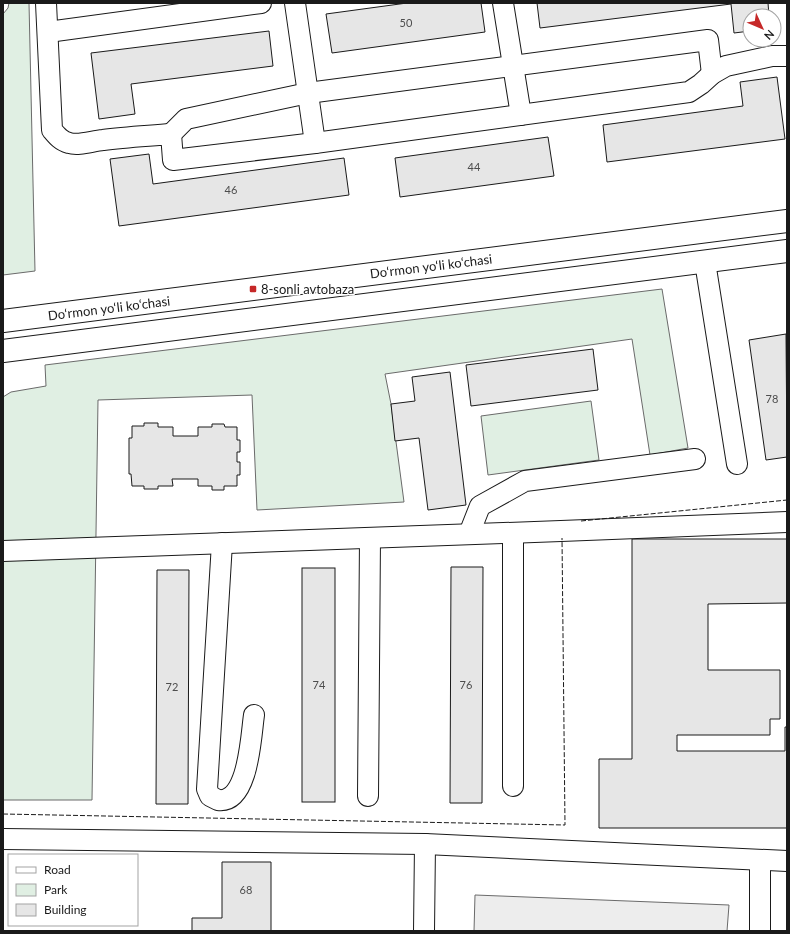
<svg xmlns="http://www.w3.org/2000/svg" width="790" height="934" font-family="Lato,sans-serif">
	<rect width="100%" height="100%" fill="#fff"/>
	<!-- green -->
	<g fill="#e0efe3" stroke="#6a6a6a">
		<polygon points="9,3 29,3 35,271 3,275 3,14 8,8"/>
		<polygon points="662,289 688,448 650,455 632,339 385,374 391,404 404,502 257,510 252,395 98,400 92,800 3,800 3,397 11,392 46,386 45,365"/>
		<polygon points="591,401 599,460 488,475 481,416"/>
	</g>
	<!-- parking -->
	<polygon fill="#ededed" stroke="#6a6a6a" points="475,895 729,905 727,931 474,931"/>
	<!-- building -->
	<g fill="#e6e6e6" stroke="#1a1a1a">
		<polygon points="407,3 481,3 485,32 332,53 326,14"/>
		<polygon points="537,3 768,3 769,16 750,16 750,31 734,33 731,4 540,28"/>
		<polygon points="269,31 273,66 131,84 135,114 99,119 91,53"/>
		<polygon points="777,77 785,139 607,162 603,125 743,106 740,82"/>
		<polygon points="548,137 554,176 400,197 395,158"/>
		<polygon points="149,154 153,184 344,158 349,195 119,226 110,159"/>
		<polygon points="786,334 787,457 766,460 749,340"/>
		<polygon points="593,349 598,390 471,406 466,365"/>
		<polygon points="450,372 466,505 428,510 419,438 395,441 391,404 415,401 412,377"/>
		<polygon points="144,423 158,423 158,427 173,427 173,436 198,436 198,427 212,427 212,424 224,424 225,427 237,427 237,440 240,440 240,452 237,452 237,462 240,462 240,475 237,475 237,486 224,486 224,490 212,490 212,486 198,486 198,479 172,479 173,486 158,486 158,489 144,489 144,486 132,486 131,474 129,474 129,438 132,438 132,426 144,426"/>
		<polygon points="632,539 787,539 787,603 708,604 708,670 780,670 780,719 770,719 770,735 677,735 677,751 785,751 785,727 787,727 787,828 599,828 599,759 632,759"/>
		<polygon points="451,567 483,567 482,803 450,803"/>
		<rect x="302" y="568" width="33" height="234"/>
		<polygon points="157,570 189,570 188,804 156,804"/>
		<polygon points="222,862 271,862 271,931 192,931 192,918 222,918"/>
	</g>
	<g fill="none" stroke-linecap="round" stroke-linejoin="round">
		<!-- minor casing -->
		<g stroke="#1a1a1a" stroke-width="22">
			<g id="minor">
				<path d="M46 3 52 130C57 136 61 141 69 143 79 146 92 141 103 140 125 137 148 136 171 134L173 160 315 143 689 92 701 84 712 74 726 66 772 56H787"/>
				<polyline points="295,3 315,143"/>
				<polyline points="503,3 521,115"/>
				<polyline points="48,32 261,3"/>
				<polyline points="171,134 186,119 308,93 708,40 712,74"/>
				<polyline points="705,262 737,464"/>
				<polyline points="513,533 513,786"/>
				<polyline points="469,534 480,506 525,481 695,459"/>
				<path d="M222 543 207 789 210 796C212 797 216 799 218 800 249 804 251 734 254 715"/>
				<polyline points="3,551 561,531 787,522"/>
				<polyline points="368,796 370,538"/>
				<polyline points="3,839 425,844 787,861"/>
				<polyline points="760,860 760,931"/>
				<polyline points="424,931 425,844"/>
			</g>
		</g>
		<!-- major casing -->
		<g stroke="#1a1a1a" stroke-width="24">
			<g id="major">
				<polyline points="3,321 787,221"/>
				<polyline points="3,351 787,251"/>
			</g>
		</g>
		<!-- minor -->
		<use href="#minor" stroke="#fff" stroke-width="20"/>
		<!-- major -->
		<use href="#major" stroke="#fff" stroke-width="22"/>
		<!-- fence -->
		<g stroke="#1a1a1a" stroke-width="1" stroke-dasharray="5 2" stroke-linecap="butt">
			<polyline points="581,521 787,500"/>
			<polyline points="3,814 565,825 562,538"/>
		</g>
	</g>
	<!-- markers -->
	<rect fill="#c62828" stroke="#fff" stroke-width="1.5" x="249" y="285" width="8" height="8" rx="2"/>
	<g text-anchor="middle" stroke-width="3" stroke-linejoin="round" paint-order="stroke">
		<!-- number labels -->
		<g font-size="11" fill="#4d4d4d">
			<text x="406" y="27">50</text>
			<text x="474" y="171">44</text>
			<text x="231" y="194">46</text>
			<text x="772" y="403">78</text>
			<text x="319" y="689">74</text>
			<text x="466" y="689">76</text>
			<text x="172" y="691">72</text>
			<text x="246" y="894">68</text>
		</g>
		<!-- street labels -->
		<g font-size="13" fill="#1a1a1a" stroke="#fff">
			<text transform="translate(431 266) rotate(-7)" y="5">Do‘rmon yo‘li ko‘chasi</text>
			<text transform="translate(109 308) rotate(-7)" y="5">Do‘rmon yo‘li ko‘chasi</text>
		</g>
		<!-- poi labels -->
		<g font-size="13" fill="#1a1a1a" stroke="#fff" text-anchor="start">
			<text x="261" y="294">8-sonli avtobaza</text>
		</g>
	</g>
	<!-- border -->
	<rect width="790" height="934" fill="none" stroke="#1a1a1a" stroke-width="8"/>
	<!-- legend -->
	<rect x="8" y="854" width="130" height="72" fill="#ffffff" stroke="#a3a3a3"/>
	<rect x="16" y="867" width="20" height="6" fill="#ffffff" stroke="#a3a3a3"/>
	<text x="44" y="874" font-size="12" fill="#1a1a1a">Road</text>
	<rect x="16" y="884" width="20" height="12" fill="#e0efe3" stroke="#a3a3a3"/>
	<text x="44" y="894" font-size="12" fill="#1a1a1a">Park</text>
	<rect x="16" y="904" width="20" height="12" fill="#e6e6e6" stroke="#a3a3a3"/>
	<text x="44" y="914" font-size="12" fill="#1a1a1a">Building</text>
	<!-- north arrow -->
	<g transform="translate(762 28) rotate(134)"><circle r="19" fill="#ffffff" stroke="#a3a3a3"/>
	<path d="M0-3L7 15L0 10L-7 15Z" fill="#c62828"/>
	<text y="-6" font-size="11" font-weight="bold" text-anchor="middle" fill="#1a1a1a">N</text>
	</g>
</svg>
